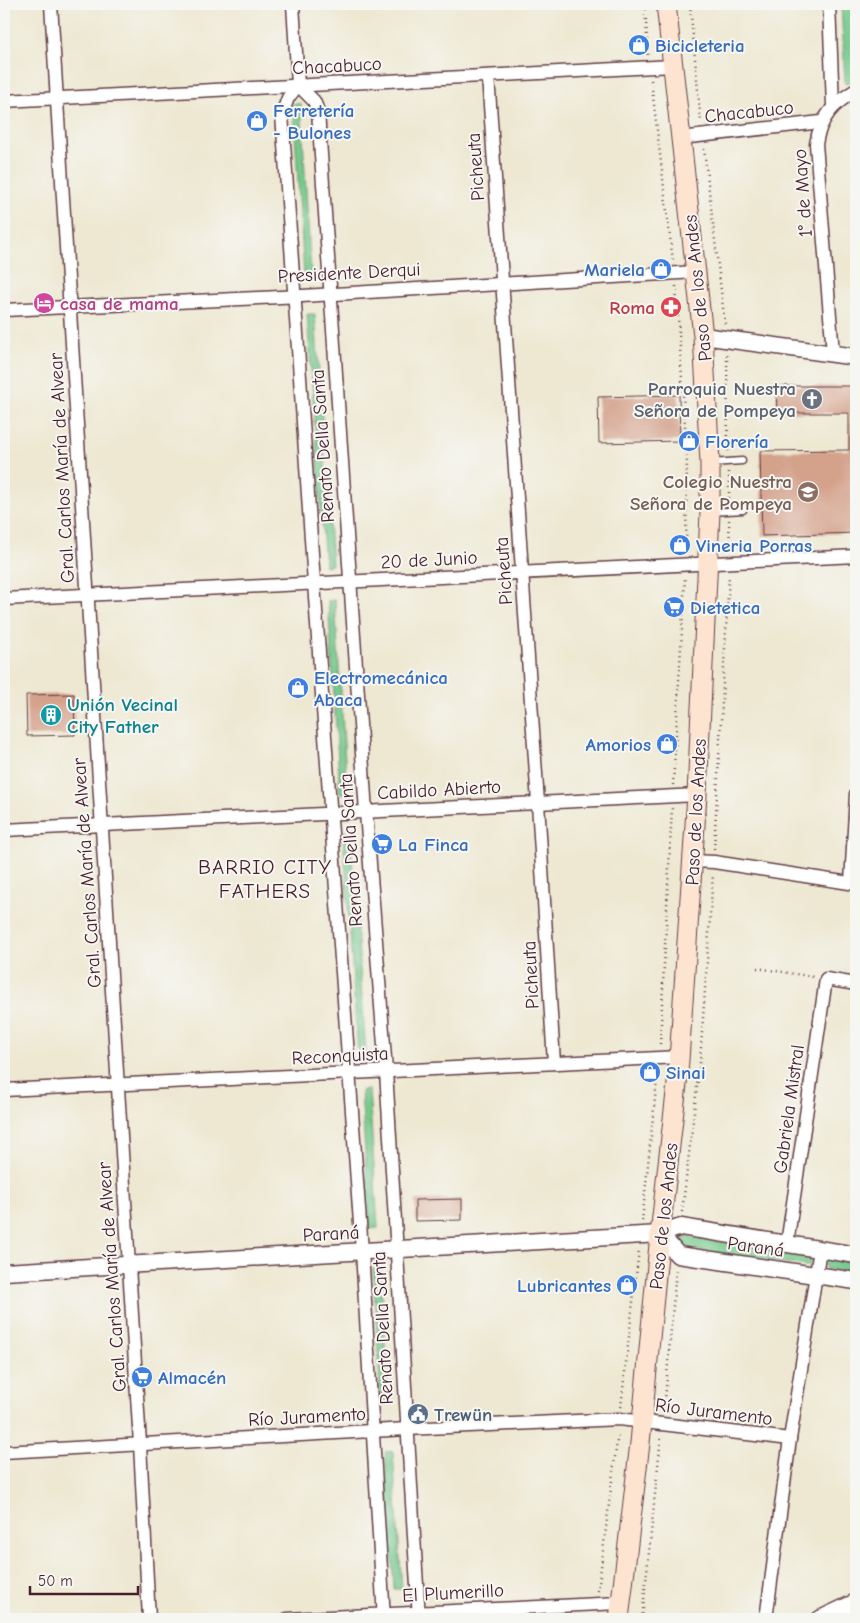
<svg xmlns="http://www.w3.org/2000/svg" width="860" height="1623" font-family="'Comic Neue',sans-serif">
	<rect width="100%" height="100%" fill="#f6f6f2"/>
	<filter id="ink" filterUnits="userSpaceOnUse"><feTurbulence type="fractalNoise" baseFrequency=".02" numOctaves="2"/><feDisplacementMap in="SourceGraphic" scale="10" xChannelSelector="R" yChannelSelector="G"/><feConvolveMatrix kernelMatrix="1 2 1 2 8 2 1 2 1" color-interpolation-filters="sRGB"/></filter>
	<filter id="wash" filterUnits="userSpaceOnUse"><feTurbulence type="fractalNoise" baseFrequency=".0096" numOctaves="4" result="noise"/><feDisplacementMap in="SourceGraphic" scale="20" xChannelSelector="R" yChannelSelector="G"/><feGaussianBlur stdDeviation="1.12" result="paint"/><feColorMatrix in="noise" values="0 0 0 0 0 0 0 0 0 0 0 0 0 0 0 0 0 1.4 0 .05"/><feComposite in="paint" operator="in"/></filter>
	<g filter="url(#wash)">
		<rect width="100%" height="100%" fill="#eee8d2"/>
		<!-- green -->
		<g fill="#75c98d" stroke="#60745c">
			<polygon points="841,4 856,4 856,78 845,84"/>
			<polygon points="301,103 311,275 304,275 293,104"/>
			<polygon points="307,314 315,314 332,565 325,566"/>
			<polygon points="335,600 347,793 340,794 328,601"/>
			<polygon points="350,831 366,1053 358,1054 343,832"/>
			<polygon points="369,1090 378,1228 370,1229 361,1091"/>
			<polygon points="681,1236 807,1254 810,1257 811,1263 809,1266 806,1266 682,1248 678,1244"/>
			<polygon points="828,1258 856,1262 856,1274 826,1269 824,1262"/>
			<polygon points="380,1269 389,1404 381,1405 373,1269"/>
			<polygon points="393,1451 402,1589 394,1589 385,1452"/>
		</g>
		<g id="blocks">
			<!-- building -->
			<g fill="#d4a18b">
				<polygon points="776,386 856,386 856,533 762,536 760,451 849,450 849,413 777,413"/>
				<polygon points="679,395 680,441 599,443 598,397"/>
				<polygon points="74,694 75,735 27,736 26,695"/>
				<polygon points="462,1199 462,1220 415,1221 415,1200"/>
			</g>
		</g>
	</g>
	<g filter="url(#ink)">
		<use href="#blocks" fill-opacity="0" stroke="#633d44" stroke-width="1"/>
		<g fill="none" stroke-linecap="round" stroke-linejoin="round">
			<!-- service casing -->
			<g stroke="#633d44" stroke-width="9">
				<g id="service">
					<polyline points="711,463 742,461"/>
					<polyline points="711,512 743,510"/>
				</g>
			</g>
			<!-- minor casing -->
			<g stroke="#633d44" stroke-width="15">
				<g id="minor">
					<polyline points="51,4 140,1444 149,1619"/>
					<polyline points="293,4 298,85 288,98 282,114 314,583 362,1251 384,1619"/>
					<polyline points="829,4 833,106"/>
					<polyline points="488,76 538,803 554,1063"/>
					<polyline points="298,85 314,101 318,111 366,812 386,1071 419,1619"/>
					<polyline points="4,101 673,66"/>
					<polyline points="681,138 821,122"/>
					<polyline points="4,310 302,296 696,272"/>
					<path d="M833 353 816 144C820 118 834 103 856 90"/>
					<polyline points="4,599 856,556"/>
					<polyline points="4,830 697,795"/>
					<polyline points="693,861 714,862 856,884"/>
					<polyline points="851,883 856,794"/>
					<polyline points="4,1090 679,1057"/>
					<polyline points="787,1244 826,979 856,984"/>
					<polyline points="4,1452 407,1429 619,1419 790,1439"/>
					<polyline points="287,1619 620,1603"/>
					<polyline points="766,1619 790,1439 820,1249"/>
				</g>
			</g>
			<!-- tertiary casing -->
			<g stroke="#633d44" stroke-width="19">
				<g id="tertiary">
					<polyline points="703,336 856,357"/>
					<polyline points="660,1234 678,1255 856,1281"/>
					<polyline points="4,1272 660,1234 681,1227 856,1255"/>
					<polyline points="820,1619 856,1602"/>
				</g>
			</g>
			<!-- secondary casing -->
			<g stroke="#633d44" stroke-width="21">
				<polyline id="secondary" points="619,1619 640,1443 660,1234 678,1075 697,795 710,512 710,463 703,336 666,4"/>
			</g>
			<!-- path -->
			<g stroke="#633d44" stroke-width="2.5" stroke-dasharray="1 4" stroke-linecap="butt">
				<polyline points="645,4 648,55"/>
				<polyline points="690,4 701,123"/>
				<polyline points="651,80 673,261"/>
				<polyline points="704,149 725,324"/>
				<polyline points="676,286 687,456 686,553"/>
				<polyline points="727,355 728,452"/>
				<polyline points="729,472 729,502"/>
				<polyline points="729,520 730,549"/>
				<polyline points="673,785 685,578"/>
				<polyline points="714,849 729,575"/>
				<polyline points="757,968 815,977"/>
				<polyline points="660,1044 672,808"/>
				<polyline points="682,1212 700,1062 713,874"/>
				<polyline points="642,1221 658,1070"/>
				<polyline points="621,1407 639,1249"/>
				<polyline points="664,1411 676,1270"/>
				<polyline points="598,1591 618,1433"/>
				<polyline points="642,1619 661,1437"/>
			</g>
			<!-- service -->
			<use href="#service" stroke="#fff" stroke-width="6"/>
			<!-- minor -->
			<use href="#minor" stroke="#fff" stroke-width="12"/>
			<!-- tertiary -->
			<use href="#tertiary" stroke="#fff" stroke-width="16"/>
			<!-- secondary -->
			<use href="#secondary" stroke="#fde4d0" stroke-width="19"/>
		</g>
	</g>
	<!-- icons -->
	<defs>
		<g id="shop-disc" transform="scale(1.125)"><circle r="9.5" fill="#3f7fe0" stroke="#f6f6f2"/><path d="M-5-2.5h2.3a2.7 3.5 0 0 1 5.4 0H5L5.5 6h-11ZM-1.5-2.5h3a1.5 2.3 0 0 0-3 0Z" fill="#fff"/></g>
		<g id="hotel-disc" transform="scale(1.125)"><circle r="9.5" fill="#d1479c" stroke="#f6f6f2"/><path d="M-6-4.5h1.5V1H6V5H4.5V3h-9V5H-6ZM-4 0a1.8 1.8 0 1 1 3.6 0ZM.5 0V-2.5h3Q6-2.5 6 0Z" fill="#fff"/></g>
		<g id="pharmacy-disc" transform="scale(1.125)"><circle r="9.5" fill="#e0444e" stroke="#f6f6f2"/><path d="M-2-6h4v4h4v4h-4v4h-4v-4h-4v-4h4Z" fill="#fff"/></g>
		<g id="church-disc" transform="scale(1.125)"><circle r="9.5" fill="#6b7280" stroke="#f6f6f2"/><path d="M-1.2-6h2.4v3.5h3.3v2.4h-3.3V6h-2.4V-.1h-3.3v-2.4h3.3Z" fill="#fff"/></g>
		<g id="school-disc" transform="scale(1.125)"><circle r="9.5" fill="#8d6e63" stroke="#f6f6f2"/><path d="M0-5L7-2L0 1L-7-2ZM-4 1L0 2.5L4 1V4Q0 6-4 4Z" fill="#fff"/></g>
		<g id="supermarket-disc" transform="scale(1.125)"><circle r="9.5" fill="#3f7fe0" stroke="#f6f6f2"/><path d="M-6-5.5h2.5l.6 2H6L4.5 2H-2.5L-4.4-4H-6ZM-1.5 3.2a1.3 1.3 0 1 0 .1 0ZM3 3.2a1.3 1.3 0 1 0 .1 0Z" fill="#fff"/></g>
		<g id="building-disc" transform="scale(1.125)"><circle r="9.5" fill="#0f9aa8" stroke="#f6f6f2"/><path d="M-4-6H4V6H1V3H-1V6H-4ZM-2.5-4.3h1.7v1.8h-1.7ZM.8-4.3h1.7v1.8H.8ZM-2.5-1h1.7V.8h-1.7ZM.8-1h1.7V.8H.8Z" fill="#fff"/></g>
		<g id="civic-disc" transform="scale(1.125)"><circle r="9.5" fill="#5c6f8a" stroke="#f6f6f2"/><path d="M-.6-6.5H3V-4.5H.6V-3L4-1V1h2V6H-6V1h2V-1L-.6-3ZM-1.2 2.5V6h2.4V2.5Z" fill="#fff"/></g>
	</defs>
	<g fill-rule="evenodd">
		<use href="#shop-disc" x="639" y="45"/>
		<use href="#shop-disc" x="257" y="121"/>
		<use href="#shop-disc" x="661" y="269"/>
		<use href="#hotel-disc" x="44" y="303"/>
		<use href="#pharmacy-disc" x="671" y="307"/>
		<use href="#church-disc" x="812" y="399"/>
		<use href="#shop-disc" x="689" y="441"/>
		<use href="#school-disc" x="808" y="492"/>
		<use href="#shop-disc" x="680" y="545"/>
		<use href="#supermarket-disc" x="674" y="607"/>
		<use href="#shop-disc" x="298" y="688"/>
		<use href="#building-disc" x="51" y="715"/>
		<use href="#shop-disc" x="667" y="744"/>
		<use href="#supermarket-disc" x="382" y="844"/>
		<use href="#shop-disc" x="650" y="1072"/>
		<use href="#shop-disc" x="627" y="1285"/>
		<use href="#supermarket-disc" x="142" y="1377"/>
		<use href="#civic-disc" x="418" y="1414"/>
	</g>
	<g text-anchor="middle" stroke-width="4" stroke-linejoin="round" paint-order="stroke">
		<!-- shop labels -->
		<g font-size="19" font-weight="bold" fill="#366cbe" stroke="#f6f6f2" text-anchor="start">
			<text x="655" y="52">Bicicleteria</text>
			<text x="273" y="117">Ferretería<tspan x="273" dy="22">- Bulones</tspan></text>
			<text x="645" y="276" text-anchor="end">Mariela</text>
			<text x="705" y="448">Florería</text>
			<text x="696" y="552">Vineria Porras</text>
			<text x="690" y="614">Dietetica</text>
			<text x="314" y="684">Electromecánica<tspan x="314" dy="22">Abaca</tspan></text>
			<text x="651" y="751" text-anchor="end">Amorios</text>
			<text x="398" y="851">La Finca</text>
			<text x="666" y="1079">Sinai</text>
			<text x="611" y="1292" text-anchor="end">Lubricantes</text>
			<text x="158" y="1384">Almacén</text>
		</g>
		<!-- street labels -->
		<g font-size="19" fill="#4a1f2b" stroke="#f6f6f2">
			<text transform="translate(337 65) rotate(-3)" y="7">Chacabuco</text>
			<text transform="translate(749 111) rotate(-6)" y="7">Chacabuco</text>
			<text transform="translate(475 167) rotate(-94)" y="7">Picheuta</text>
			<text transform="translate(802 193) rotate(-94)" y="7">1° de Mayo</text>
			<text transform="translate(349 272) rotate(-3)" y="7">Presidente Derqui</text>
			<text transform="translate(697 288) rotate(-96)" y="7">Paso de los Andes</text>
			<text transform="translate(322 446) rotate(-94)" y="7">Renato Della Santa</text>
			<text transform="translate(61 468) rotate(-93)" y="7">Gral. Carlos María de Alvear</text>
			<text transform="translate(429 559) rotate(-3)" y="7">20 de Junio</text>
			<text transform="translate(503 571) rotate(-94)" y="7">Picheuta</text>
			<text transform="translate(439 789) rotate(-3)" y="7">Cabildo Abierto</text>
			<text transform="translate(695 812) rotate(-87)" y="7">Paso de los Andes</text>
			<text transform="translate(350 850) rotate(-94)" y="7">Renato Della Santa</text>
			<text transform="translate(86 873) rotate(-94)" y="7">Gral. Carlos María de Alvear</text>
			<text transform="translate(530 975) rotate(-93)" y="7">Picheuta</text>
			<text transform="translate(340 1055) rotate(-3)" y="7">Reconquista</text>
			<text transform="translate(788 1109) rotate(-82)" y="7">Gabriela Mistral</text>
			<text transform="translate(663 1216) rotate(-84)" y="7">Paso de los Andes</text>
			<text transform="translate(331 1233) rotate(-3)" y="7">Paraná</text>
			<text transform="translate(756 1246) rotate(8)" y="7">Paraná</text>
			<text transform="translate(111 1277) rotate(-94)" y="7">Gral. Carlos María de Alvear</text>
			<text transform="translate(382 1328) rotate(-93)" y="7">Renato Della Santa</text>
			<text transform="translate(714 1411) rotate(7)" y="7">Río Juramento</text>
			<text transform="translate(307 1416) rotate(-3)" y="7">Río Juramento</text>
			<text transform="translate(453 1592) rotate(-3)" y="7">El Plumerillo</text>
		</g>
		<!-- hotel labels -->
		<g font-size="19" font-weight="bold" fill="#b23c85" stroke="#f6f6f2" text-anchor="start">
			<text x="60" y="310">casa de mama</text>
		</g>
		<!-- health labels -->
		<g font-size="19" font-weight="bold" fill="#be3a42" stroke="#f6f6f2" text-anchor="end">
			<text x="655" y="314">Roma</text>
		</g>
		<!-- worship labels -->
		<g font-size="19" font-weight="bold" fill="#5b616d" stroke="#f6f6f2" text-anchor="end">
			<text x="796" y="395">Parroquia Nuestra<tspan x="796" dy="22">Señora de Pompeya</tspan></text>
		</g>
		<!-- education labels -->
		<g font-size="19" font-weight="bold" fill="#785e54" stroke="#f6f6f2" text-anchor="end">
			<text x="792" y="488">Colegio Nuestra<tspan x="792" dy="22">Señora de Pompeya</tspan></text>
		</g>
		<!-- culture labels -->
		<g font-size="19" font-weight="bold" fill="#0d838f" stroke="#f6f6f2" text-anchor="start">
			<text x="67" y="711">Unión Vecinal<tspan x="67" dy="22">City Father</tspan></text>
		</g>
		<!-- service labels -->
		<g font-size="19" font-weight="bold" fill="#4e5e75" stroke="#f6f6f2" text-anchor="start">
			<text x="434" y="1421">Trewün</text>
		</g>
		<!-- quarter labels -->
		<g font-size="21" letter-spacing="1" fill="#4a1f2b" stroke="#f6f6f2">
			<text x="265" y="874">BARRIO CITY<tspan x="265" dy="24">FATHERS</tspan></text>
		</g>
	</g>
	<!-- margin -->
	<rect width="860" height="1623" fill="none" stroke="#f6f6f2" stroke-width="20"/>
	<!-- scale -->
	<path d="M30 1586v8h108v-8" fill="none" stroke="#4a1f2b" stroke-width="2.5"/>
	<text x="38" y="1586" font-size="15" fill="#4a1f2b" stroke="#f6f6f2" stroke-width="4" paint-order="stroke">50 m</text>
</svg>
